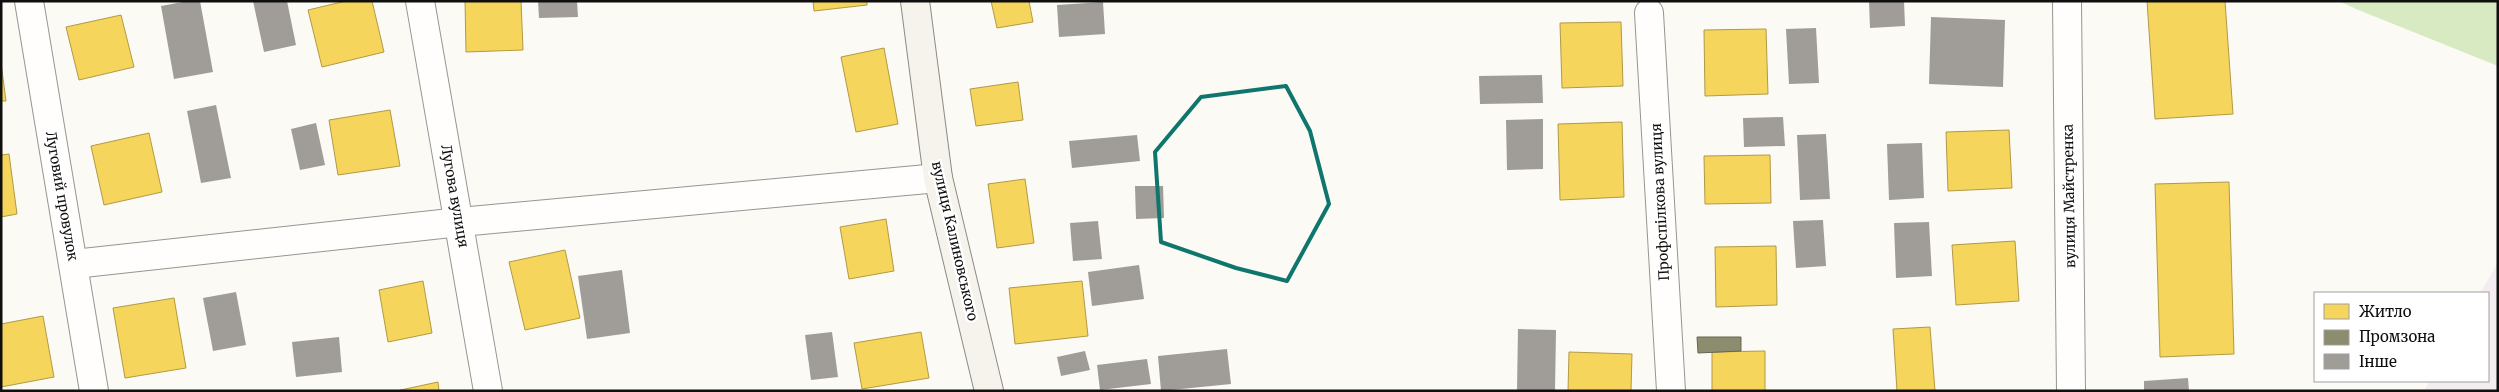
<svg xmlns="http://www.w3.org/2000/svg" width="2499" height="392" font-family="Merriweather,serif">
	<rect width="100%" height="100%" fill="#fcfaf4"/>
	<!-- industrial -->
	<polygon fill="#f3edf1" points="2498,263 2498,391 2424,391 2430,381 2488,381 2488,293 2480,293"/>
	<!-- forest -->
	<polygon fill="#d8eac1" points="2339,1 2498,1 2498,66 2356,9"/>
	<!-- homes -->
	<g fill="#f6d55c" stroke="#b19a45">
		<polygon points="346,1 372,1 384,52 322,67 308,10"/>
		<polygon points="465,1 521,1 523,50 466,52"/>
		<polygon points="813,1 867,1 867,5 814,11"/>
		<polygon points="991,1 1029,1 1033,22 997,28"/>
		<polygon points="2147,1 2225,1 2233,114 2155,119"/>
		<polygon points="121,15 134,67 79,80 66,27"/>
		<polygon points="1621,22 1623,86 1562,88 1560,23"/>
		<polygon points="1766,29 1768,94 1705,96 1704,30"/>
		<polygon points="884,48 898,124 856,132 841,57"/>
		<polygon points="1,63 6,101 1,101"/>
		<polygon points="1018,82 1023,120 976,126 970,89"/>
		<polygon points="390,110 400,166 338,175 329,120"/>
		<polygon points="1622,122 1624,197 1560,200 1558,124"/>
		<polygon points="2009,130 2012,188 1948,191 1946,132"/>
		<polygon points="149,133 162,192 104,205 91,146"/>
		<polygon points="9,154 17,214 1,217 1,155"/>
		<polygon points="1770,155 1771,203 1705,204 1704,156"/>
		<polygon points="1025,179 1034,243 997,248 988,184"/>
		<polygon points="2229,182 2234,354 2160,357 2155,184"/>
		<polygon points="886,219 894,271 849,279 840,227"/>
		<polygon points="2015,241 2019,301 1956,305 1952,245"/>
		<polygon points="1776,246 1777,305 1716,307 1715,247"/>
		<polygon points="565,250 580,318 525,330 509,262"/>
		<polygon points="423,281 432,333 388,342 379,290"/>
		<polygon points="1082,281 1088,336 1015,344 1009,288"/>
		<polygon points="174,298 186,368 125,378 113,308"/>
		<polygon points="43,316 54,377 1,387 1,324"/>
		<polygon points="1930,327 1935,391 1897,391 1893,329"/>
		<polygon points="921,332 929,378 862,389 854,343"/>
		<polygon points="1765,351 1765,391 1712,391 1712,352"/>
		<polygon points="1569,352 1632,354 1631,391 1568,391"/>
		<polygon points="438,382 439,391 396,391"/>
	</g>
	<!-- industry -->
	<polygon fill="#8c8c6e" stroke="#666652" points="1697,337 1741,337 1741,351 1698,353"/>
	<!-- building -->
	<g fill="#a09d99">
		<polygon points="188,1 200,1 213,72 174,79 161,6"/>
		<polygon points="253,1 287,1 296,45 264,52"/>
		<polygon points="538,1 577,1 578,17 539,18"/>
		<polygon points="1869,1 1904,1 1905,26 1870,28"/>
		<polygon points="1103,2 1105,34 1059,37 1057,5"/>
		<polygon points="1931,17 2005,20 2003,87 1929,84"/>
		<polygon points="1816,28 1819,83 1789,84 1786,29"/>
		<polygon points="1542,75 1543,103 1480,104 1479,76"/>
		<polygon points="216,105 231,178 201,183 187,111"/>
		<polygon points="1783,117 1785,146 1744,147 1743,118"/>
		<polygon points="1543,119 1543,169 1507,170 1506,120"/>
		<polygon points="316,123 325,165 300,170 291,129"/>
		<polygon points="1826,134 1830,199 1800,200 1797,135"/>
		<polygon points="1137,135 1140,161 1072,168 1069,141"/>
		<polygon points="1922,143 1924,198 1889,200 1887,144"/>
		<polygon points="1135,186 1163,186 1164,218 1136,219"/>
		<polygon points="1823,220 1826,266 1796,268 1793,221"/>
		<polygon points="1098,221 1102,259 1073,261 1070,223"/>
		<polygon points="1929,222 1932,276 1896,278 1894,223"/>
		<polygon points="1139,265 1144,299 1092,306 1088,272"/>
		<polygon points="622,270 630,333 587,339 578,276"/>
		<polygon points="236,292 246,345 213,351 203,298"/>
		<polygon points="1518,329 1556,330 1555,391 1517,391"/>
		<polygon points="832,332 838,377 811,380 805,335"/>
		<polygon points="339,337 342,372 296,377 292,342"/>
		<polygon points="1227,349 1231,384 1161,391 1158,356"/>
		<polygon points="1085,351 1090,370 1061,376 1057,357"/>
		<polygon points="1147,359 1151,384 1100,390 1097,365"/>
		<polygon points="2188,378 2189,391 2144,391 2144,381"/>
	</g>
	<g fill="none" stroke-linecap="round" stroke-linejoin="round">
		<!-- minor casing -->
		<g stroke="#969592" stroke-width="30">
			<g id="minor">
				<polyline points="29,1 94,391"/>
				<polyline points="420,1 488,391"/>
				<polyline points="2067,1 2071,391"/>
				<polyline points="1649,13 1671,391"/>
				<polyline points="74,264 460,222 938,178"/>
			</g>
		</g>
		<!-- secondary casing -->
		<g stroke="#8c8b89" stroke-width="30">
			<polyline id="secondary" points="915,1 938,178 989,391"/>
		</g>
		<!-- minor -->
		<use href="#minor" stroke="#fffefd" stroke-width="28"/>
		<!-- secondary -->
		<use href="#secondary" stroke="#f5f3eb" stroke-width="28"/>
	</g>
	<!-- marked area -->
	<path fill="none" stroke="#0f766e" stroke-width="4" stroke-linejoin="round" d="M1286 86 1310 131 1329 204 1287 281 1236 268 1161 242 1155 152 1201 97Z"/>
	<g text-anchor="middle" stroke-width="5" stroke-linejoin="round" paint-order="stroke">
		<!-- street labels -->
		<g font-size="14" fill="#0f0f0f" stroke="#fff">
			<text transform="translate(62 196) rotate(80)" y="5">Луговий провулок</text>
			<text transform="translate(455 196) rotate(80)" y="5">Лугова вулиця</text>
			<text transform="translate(2069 196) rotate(-91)" y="5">вулиця Майстренка</text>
			<text transform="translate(1660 202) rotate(-93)" y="5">Профспілкова вулиця</text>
			<text transform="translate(955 241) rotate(77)" y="5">вулиця Калиновського</text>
		</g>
	</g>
	<!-- border -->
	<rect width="2499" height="392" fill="none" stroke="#0f0f0f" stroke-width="5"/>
	<!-- legend -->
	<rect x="2314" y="292" width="175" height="90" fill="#ffffff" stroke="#9f9f9f"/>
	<rect x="2324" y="304" width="25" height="15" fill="#f6d55c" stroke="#9f9f9f"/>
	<text x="2359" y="317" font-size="15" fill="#0f0f0f">Житло</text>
	<rect x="2324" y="330" width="25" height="15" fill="#8c8c6e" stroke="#9f9f9f"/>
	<text x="2359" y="342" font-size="15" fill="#0f0f0f">Промзона</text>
	<rect x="2324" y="354" width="25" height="15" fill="#a09d99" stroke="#9f9f9f"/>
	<text x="2359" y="367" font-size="15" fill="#0f0f0f">Інше</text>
</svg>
